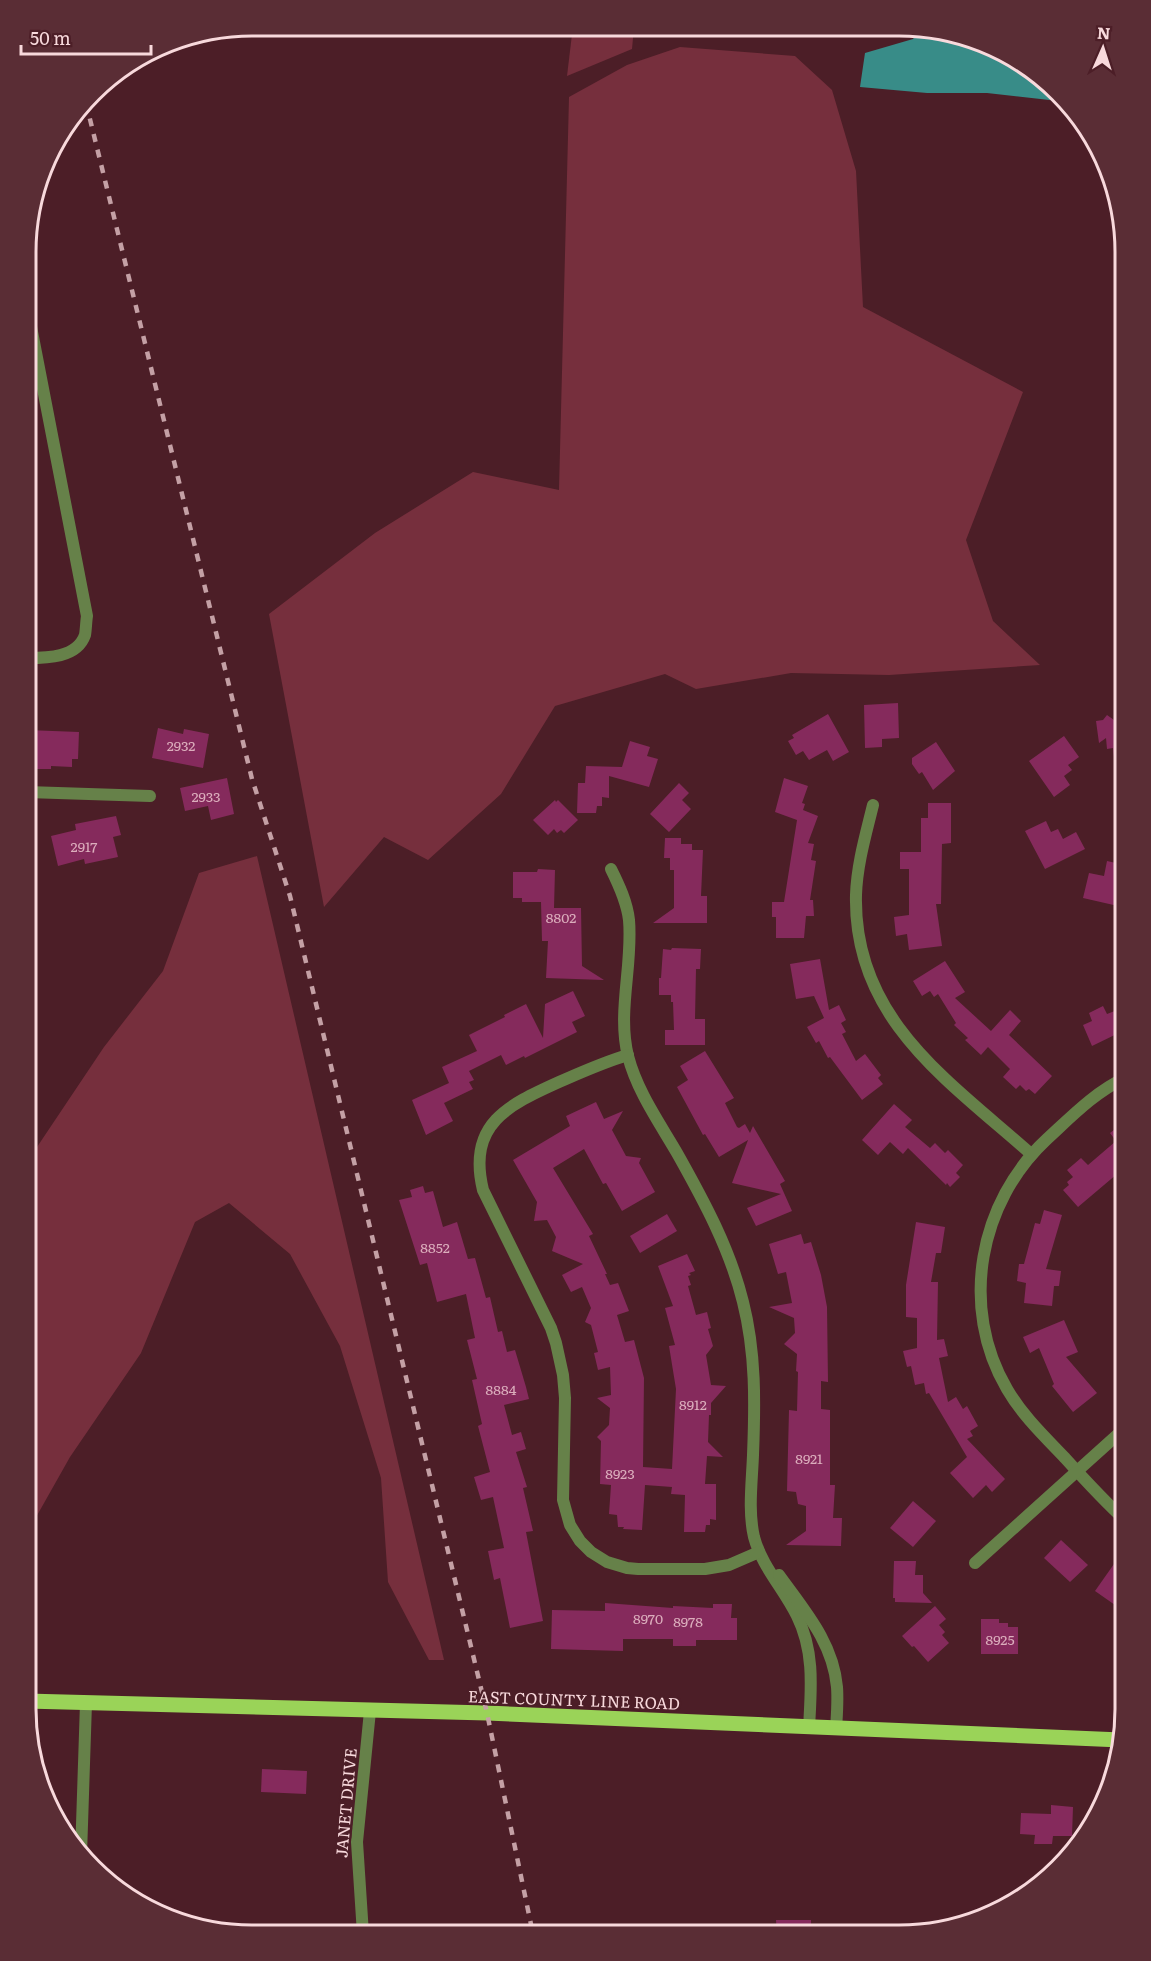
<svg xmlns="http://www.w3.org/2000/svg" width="1151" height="1961" font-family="Literata,serif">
	<rect width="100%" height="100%" fill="#4c1e27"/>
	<!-- green -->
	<g fill="#762f3d">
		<polygon points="573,26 634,27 632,49 567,76"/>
		<polygon points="680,47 795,56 832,90 856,171 863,307 1023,392 966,540 993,621 1040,665 889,675 791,673 696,689 665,674 555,706 501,794 428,860 384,837 324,907 269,614 375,533 473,472 559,490 569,97 627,65"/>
		<polygon points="257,856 444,1660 429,1660 388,1582 381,1478 340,1346 290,1254 229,1203 195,1222 141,1353 70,1457 26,1535 26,1152 35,1150 104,1047 163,971 199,873"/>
	</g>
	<!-- water -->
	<polygon fill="#388c88" points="922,27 929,27 986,43 1037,72 1067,102 987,93 927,93 860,87 865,53 913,39"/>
	<!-- building -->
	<g fill="#852a5c">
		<polygon points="898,703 899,738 882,739 882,747 865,748 864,705"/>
		<polygon points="828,714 849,752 833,761 827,750 809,760 803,751 796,755 788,741 794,738 792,735"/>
		<polygon points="1107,715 1114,720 1125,719 1125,774 1116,775 1113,748 1107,749 1106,738 1099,743 1096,721 1103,720"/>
		<polygon points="158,728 183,734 184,729 209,734 203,768 152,758"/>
		<polygon points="27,730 79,732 78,759 72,759 72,767 51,766 51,769 29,769 29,765 27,765"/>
		<polygon points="1064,736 1079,757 1068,765 1072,770 1064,776 1070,785 1054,797 1029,761"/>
		<polygon points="630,741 650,747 647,756 658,759 649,787 609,776 609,798 602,797 602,806 597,806 596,813 577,813 578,783 585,783 586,766 622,767"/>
		<polygon points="936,742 955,771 933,790 922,772 919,774 912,764 912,758"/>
		<polygon points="227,778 234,814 211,820 208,806 185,811 180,788"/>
		<polygon points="784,778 808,786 802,803 805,804 803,810 818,816 808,843 814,844 811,860 816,861 810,900 813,900 814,916 806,916 804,938 776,938 776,917 772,917 772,902 784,902 797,820 775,812"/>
		<polygon points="679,783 689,793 682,800 691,809 669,832 650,814"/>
		<polygon points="555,800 556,802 558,800 578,820 564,833 561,830 557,833 554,829 548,835 533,820"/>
		<polygon points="928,803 951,803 951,843 942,844 941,904 936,904 942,946 909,950 907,934 896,936 894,917 909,915 909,869 900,869 900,852 921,852 921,818 928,818"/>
		<polygon points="116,816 121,835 113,837 118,857 85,864 84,859 58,866 51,836 76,830 75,824"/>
		<polygon points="1046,821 1051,832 1058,829 1063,839 1076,832 1085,849 1045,869 1025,831"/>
		<polygon points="665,838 681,838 681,844 692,844 692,850 703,850 701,896 707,896 707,923 653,923 674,908 674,870 670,870 670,858 664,858"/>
		<polygon points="1107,861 1125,865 1125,885 1123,885 1118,906 1083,898 1089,873 1104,876"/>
		<polygon points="538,869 555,870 554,908 581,908 582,966 604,980 546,978 548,941 542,941 541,902 522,902 522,898 513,898 513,872 537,872"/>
		<polygon points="672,948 701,949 700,969 696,969 695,1019 705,1019 705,1045 665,1045 665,1030 674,1030 673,1002 671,1002 671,995 659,995 659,978 661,978 663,949 671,950"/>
		<polygon points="820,959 829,1010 839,1005 846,1020 841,1023 846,1032 842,1034 856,1061 865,1054 881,1075 878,1078 883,1084 862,1100 830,1057 828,1058 819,1041 816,1043 807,1027 824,1018 814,996 796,999 790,964"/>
		<polygon points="945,961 965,992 955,998 991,1031 1010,1010 1021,1021 1009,1035 1052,1076 1035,1094 1029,1089 1026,1091 1020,1085 1016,1089 1003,1077 1010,1069 988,1047 981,1055 965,1040 968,1038 954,1025 956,1023 938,994 934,997 930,991 922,996 913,981"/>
		<polygon points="573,991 585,1016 572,1022 577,1032 525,1058 524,1056 506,1065 501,1055 469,1071 474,1080 469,1082 473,1089 444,1103 453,1121 426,1135 412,1100 449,1083 442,1067 477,1051 469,1035 505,1017 504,1015 526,1004 543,1038 545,1004"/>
		<polygon points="1103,1006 1107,1014 1125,1007 1125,1030 1092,1046 1083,1025 1092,1021 1089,1013"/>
		<polygon points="705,1051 734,1098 725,1103 737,1127 739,1128 745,1124 750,1133 753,1126 785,1181 780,1184 792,1211 756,1226 747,1208 781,1194 732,1183 748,1140 719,1157 705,1134 703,1135 677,1087 688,1080 680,1066"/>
		<polygon points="596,1102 604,1119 623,1111 612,1130 626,1156 641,1158 639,1163 655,1192 622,1211 606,1183 603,1184 584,1149 553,1168 593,1234 589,1236 607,1274 605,1274 610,1285 618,1283 629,1311 617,1315 625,1342 634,1340 644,1378 643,1467 672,1469 676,1389 669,1346 675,1345 665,1308 673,1306 658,1266 687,1254 695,1271 689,1273 691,1275 688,1276 691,1285 688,1286 696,1315 707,1312 711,1328 708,1329 713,1346 706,1355 711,1385 726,1386 711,1403 711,1415 709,1415 708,1442 723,1457 707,1456 705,1484 716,1484 716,1520 710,1519 710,1525 706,1525 705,1532 684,1532 685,1495 671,1494 672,1487 645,1485 642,1530 623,1529 624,1527 618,1527 617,1515 609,1514 611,1485 600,1484 601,1441 597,1437 609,1425 610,1408 597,1398 611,1395 610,1367 598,1370 594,1353 598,1352 591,1325 585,1322 591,1308 582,1287 571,1292 562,1275 583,1264 552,1251 556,1237 547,1220 534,1221 537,1202 513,1160 570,1126 566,1116"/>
		<polygon points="894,1104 912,1120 905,1127 930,1148 935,1143 945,1153 948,1150 963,1165 956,1173 960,1177 950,1187 947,1183 946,1185 908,1148 903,1154 890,1142 878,1155 862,1140"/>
		<polygon points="1125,1121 1125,1184 1117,1174 1078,1207 1063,1190 1069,1185 1067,1182 1073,1177 1067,1170 1081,1158 1088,1165 1116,1141 1110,1133"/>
		<polygon points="423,1186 425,1193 433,1191 443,1227 457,1222 468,1259 475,1258 486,1298 490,1297 498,1332 502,1331 507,1352 515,1350 526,1387 529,1399 504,1405 512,1435 521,1432 526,1449 516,1452 527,1487 523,1488 533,1531 526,1532 543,1621 510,1628 500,1578 494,1580 488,1551 504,1548 493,1497 481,1500 474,1477 490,1472 478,1426 482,1424 472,1380 477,1379 467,1340 475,1338 466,1294 437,1302 427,1263 420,1265 399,1200 412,1197 410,1190"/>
		<polygon points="1044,1210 1062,1215 1046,1269 1061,1271 1059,1286 1054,1286 1052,1306 1024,1303 1026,1283 1017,1281 1019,1264 1024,1264 1035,1223 1040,1224"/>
		<polygon points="667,1214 677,1231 640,1253 630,1236"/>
		<polygon points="916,1222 945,1227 941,1253 936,1253 931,1282 938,1282 937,1340 944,1339 948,1356 939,1358 948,1402 956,1397 963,1409 967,1406 978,1426 970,1431 973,1436 967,1439 1005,1479 992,1492 986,1485 973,1498 950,1473 967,1457 929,1393 926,1394 924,1383 915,1385 911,1366 907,1367 903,1351 917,1348 917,1318 906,1317 906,1285"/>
		<polygon points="801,1234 804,1244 811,1242 821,1275 827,1307 828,1382 821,1381 821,1409 830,1410 830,1485 835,1485 833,1518 842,1518 841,1546 786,1545 806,1531 806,1506 798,1504 796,1492 787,1491 789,1410 797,1411 798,1372 796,1371 797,1354 784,1344 795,1333 794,1318 769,1307 792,1303 786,1272 778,1274 769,1244"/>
		<polygon points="1064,1320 1078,1352 1066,1357 1097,1393 1073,1412 1052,1386 1054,1384 1039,1348 1030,1353 1023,1337"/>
		<polygon points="913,1501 936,1521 913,1547 890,1528"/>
		<polygon points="1061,1540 1088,1565 1070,1582 1044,1558"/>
		<polygon points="894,1561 916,1561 915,1575 923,1575 923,1593 932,1603 895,1602 895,1598 893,1598"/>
		<polygon points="1114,1564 1125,1572 1125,1612 1095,1591"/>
		<polygon points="605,1603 673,1608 673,1606 713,1608 713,1604 732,1604 731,1618 737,1618 737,1640 696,1640 696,1646 673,1646 673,1639 623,1639 623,1651 551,1649 552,1610 605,1611"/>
		<polygon points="935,1606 946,1619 939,1625 945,1632 942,1635 949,1643 928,1662 914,1646 912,1647 902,1636"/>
		<polygon points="981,1619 999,1619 999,1623 1008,1623 1008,1627 1018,1627 1018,1654 981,1654"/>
		<polygon points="262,1769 307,1771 306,1794 261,1792"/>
		<polygon points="1051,1805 1073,1807 1072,1836 1053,1836 1052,1844 1034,1844 1035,1835 1020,1834 1021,1813 1051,1814"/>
		<polygon points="776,1920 811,1920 811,1935 777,1935"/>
	</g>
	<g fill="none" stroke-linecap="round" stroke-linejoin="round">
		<!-- minor -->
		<g stroke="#668149" stroke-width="12">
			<path d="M27 658C47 658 77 658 85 635 86 630 86 622 87 616L27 306"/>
			<polyline points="27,792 150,796"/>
			<path d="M873 805C866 834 857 864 856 895 853 1019 949 1081 1031 1154"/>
			<path d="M611 869C619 885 627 902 629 920 633 965 617 1012 628 1056 637 1091 659 1122 677 1153 704 1201 730 1249 743 1302 756 1353 755 1404 753 1455 752 1482 748 1511 754 1537 762 1567 784 1589 797 1616 815 1652 811 1690 809 1728"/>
			<path d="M628 1055C604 1062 582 1072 559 1082 508 1105 467 1124 483 1190L551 1328 556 1343 563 1375 565 1398 563 1500 570 1525 580 1541 591 1552 607 1562 627 1568 638 1569H705L729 1565 759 1552"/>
			<path d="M1125 1520C1104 1501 1084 1479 1065 1458 1044 1436 1022 1415 1007 1389 959 1307 979 1202 1047 1139 1071 1117 1095 1092 1125 1078"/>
			<polyline points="975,1563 1125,1428"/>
			<path d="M779 1575C804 1610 833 1642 837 1687 838 1700 837 1715 836 1729"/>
			<polyline points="81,1855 86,1703"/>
			<polyline points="363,1934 357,1842 370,1711"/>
		</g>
		<!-- primary -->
		<polyline stroke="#9ad358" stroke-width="15" points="26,1701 487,1713 1121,1740"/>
		<!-- rail -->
		<polyline stroke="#c4a0a5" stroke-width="4.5" stroke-dasharray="8 8" stroke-linecap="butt" points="86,103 252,779 290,896 487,1713 533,1934"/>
	</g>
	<g text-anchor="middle" stroke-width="4.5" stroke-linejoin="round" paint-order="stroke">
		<!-- number labels -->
		<g font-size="14" fill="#dbadbc">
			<text x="181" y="751">2932</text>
			<text x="206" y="802">2933</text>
			<text x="84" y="852">2917</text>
			<text x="561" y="923">8802</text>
			<text x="435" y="1253">8852</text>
			<text x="501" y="1395">8884</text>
			<text x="693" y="1410">8912</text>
			<text x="809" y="1464">8921</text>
			<text x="620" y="1479">8923</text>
			<text x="648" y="1624">8970</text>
			<text x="688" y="1627">8978</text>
			<text x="1000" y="1645">8925</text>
		</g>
		<!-- street labels -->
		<g font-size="16" fill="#f8d9dc" stroke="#4c1e27">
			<text transform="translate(574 1700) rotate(2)" y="6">EAST COUNTY LINE ROAD</text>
			<text transform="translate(346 1803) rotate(-85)" y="6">JANET DRIVE</text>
		</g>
	</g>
	<!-- crop -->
	<path d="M0 0H1151V1961H0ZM252 36H899A216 216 0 0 1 1115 252V1709A216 216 0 0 1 899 1925H252A216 216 0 0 1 36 1709V252A216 216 0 0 1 252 36Z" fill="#5a2d35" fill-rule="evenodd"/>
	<path fill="none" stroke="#f8d9dc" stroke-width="3" d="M252 36H899A216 216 0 0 1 1115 252V1709A216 216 0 0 1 899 1925H252A216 216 0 0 1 36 1709V252A216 216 0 0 1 252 36Z"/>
	<!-- north arrow -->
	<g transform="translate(1103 48) rotate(3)" stroke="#4c1e27" stroke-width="4.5" paint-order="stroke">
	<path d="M0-4.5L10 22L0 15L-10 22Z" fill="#f8d9dc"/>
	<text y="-9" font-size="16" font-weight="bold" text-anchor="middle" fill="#f8d9dc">N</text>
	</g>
	<!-- scale -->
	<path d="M21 45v9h130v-9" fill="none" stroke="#f8d9dc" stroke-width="3"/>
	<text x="30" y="45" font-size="18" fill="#f8d9dc" stroke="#4c1e27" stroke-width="4.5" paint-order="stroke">50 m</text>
</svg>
